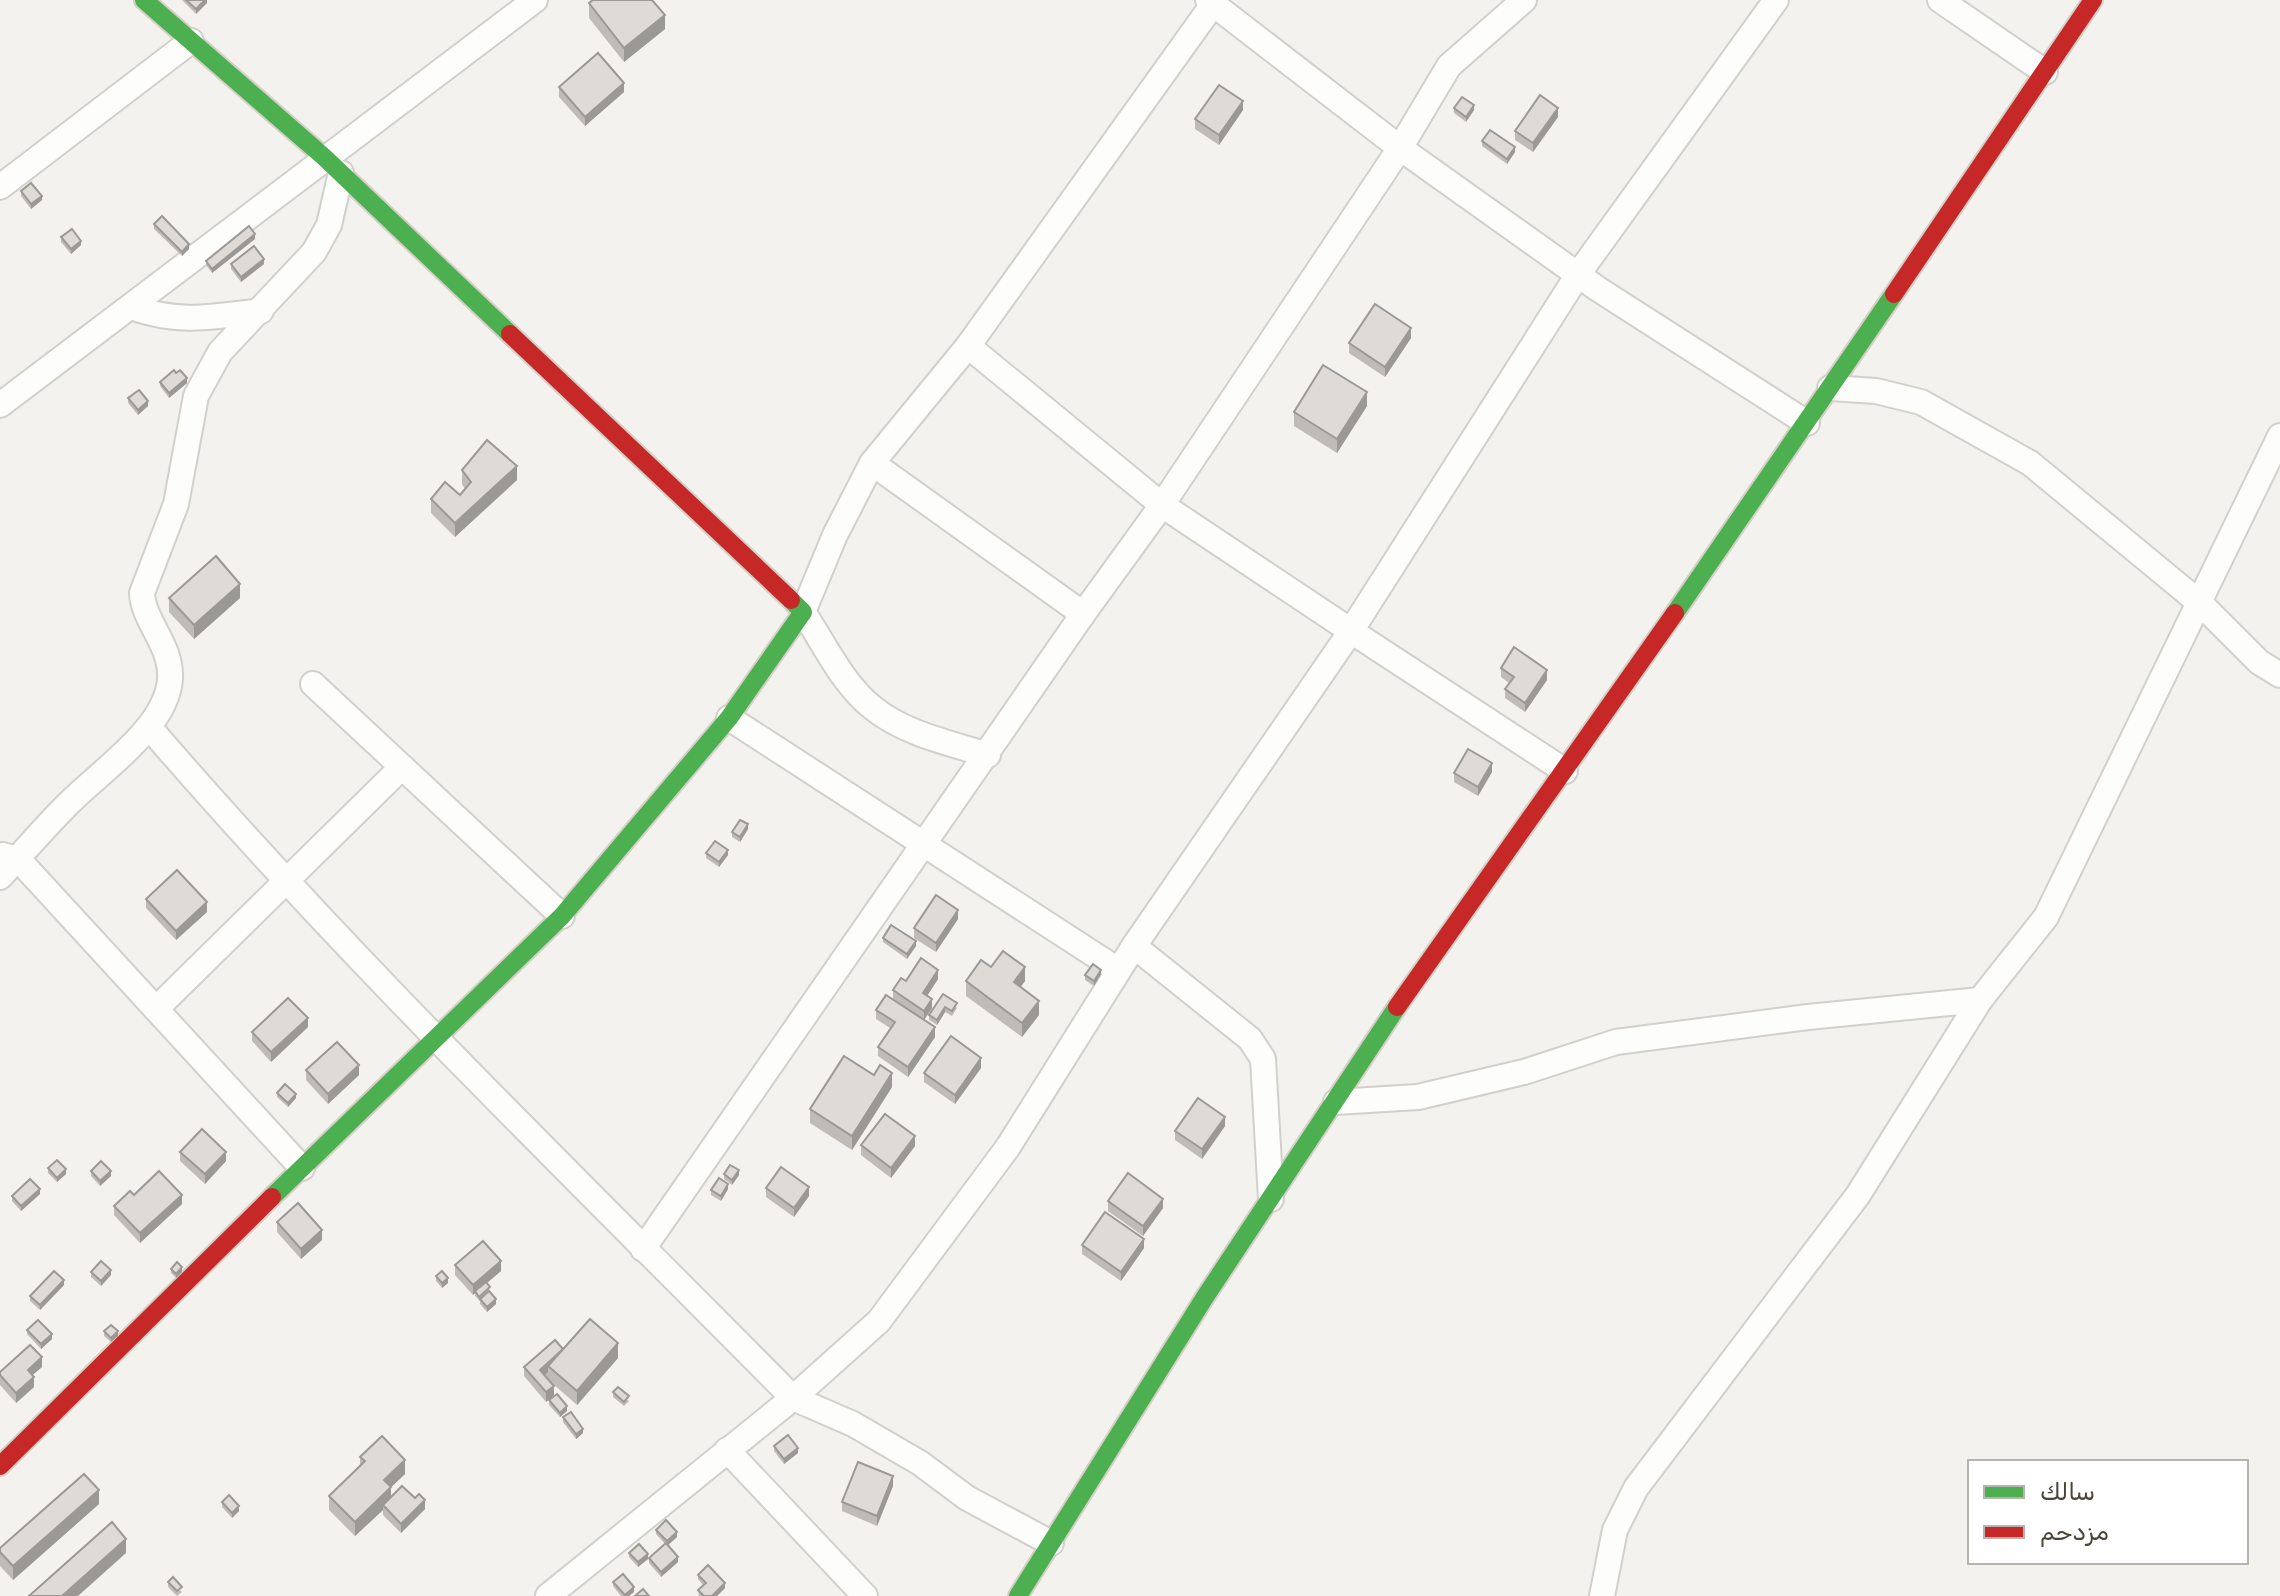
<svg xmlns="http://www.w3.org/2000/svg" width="2280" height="1596" font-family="Rubik,'Noto Naskh Arabic',sans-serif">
	<rect width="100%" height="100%" fill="#f4f2ee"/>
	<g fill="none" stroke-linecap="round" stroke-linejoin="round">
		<!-- street casing -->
		<g stroke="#d2d0cb" stroke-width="28">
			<g id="street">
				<polyline points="1208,0 1400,148 1598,289 1807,423"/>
				<polyline points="1940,0 2045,72"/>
				<polyline points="0,187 191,41"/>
				<path d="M131 307C178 324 212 317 261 311"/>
				<polyline points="968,346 1162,505 1351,631 1134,946 1008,1147 879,1321 793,1398 853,1424 920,1463 967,1498 1051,1543"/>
				<polyline points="1830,388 1876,391 1921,402 2030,463 2201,604 2259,662 2280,675"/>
				<polyline points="0,405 535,0"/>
				<polyline points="872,463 1083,614"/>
				<polyline points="313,684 562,916"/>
				<polyline points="729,718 1118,970"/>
				<path d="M149 727C351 962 575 1177 793 1398L548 1596"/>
				<path d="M988 755C950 743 905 734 873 708 843 685 824 643 803 612L835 535 872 463 968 346 1216 0"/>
				<polyline points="1565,771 1351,631 1579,273 1776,0"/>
				<polyline points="2,855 18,859 302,1168"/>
				<path d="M0 877C23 853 44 828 67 805 99 772 167 728 170 679 172 645 143 621 142 593L176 504 196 396 220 352 314 252 329 225 341 173"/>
				<polyline points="1134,946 1250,1039 1263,1059 1271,1199"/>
				<polyline points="156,1009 402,767"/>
				<polyline points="1336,1102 1418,1097 1524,1072 1616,1042 1808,1017 1980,1000"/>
				<polyline points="643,1249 1083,614 1162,505 1400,148 1449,66 1524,0"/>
				<polyline points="727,1450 865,1596"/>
				<polyline points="1602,1596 1615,1530 1636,1488 1858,1195 1980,1000 2046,917 2280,436"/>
			</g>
		</g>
		<!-- fast casing -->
		<g stroke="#d3cfc5" stroke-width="22">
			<g id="fast">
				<polyline points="144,0 324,157 510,334"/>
				<polyline points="1675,613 1894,294"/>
				<polyline points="272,1197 562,916 729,718 803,612 791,600"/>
				<polyline points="1018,1596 1205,1297 1397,1007"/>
			</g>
		</g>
		<!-- jam casing -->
		<g stroke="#d3cfc5" stroke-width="22">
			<g id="jam">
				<polyline points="1894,294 2093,0"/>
				<polyline points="510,334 791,600"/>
				<polyline points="1397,1007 1675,613"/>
				<polyline points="0,1466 272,1197"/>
			</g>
		</g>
		<!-- street -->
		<use href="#street" stroke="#fdfdfc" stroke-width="24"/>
		<!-- fast -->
		<use href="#fast" stroke="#4caf50" stroke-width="18"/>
		<!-- jam -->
		<use href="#jam" stroke="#c62828" stroke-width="18"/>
	</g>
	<!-- wall -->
	<g fill="#bfbcb8">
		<polygon points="182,0 207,0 207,3 196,14"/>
		<polygon points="589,3 665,29 624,62 589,18"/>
		<polygon points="559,87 624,92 585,126 559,97"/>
		<polygon points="1454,108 1474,110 1466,122 1454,113"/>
		<polygon points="1243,110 1219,145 1195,129 1195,119"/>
		<polygon points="1558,117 1533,152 1515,140 1515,131"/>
		<polygon points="1482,141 1515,152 1507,164 1482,146"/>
		<polygon points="21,191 42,200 31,209 21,196"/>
		<polygon points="154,224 189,249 182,256 154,229"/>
		<polygon points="61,237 81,245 71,254 61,242"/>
		<polygon points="255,239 212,273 206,265 206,261"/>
		<polygon points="231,264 264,264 241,282 231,269"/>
		<polygon points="1411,338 1385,377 1349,353 1349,343"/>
		<polygon points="160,382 187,383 169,398 160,386"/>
		<polygon points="128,398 148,406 138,415 128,403"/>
		<polygon points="1367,406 1337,453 1294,426 1294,412"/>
		<polygon points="462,470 517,480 455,537 431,513 431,499 460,495 465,489 462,484"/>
		<polygon points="169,598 240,598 194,639 169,612"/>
		<polygon points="1501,668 1547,680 1525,712 1505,698 1505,689 1509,683 1501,677"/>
		<polygon points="1492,772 1478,796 1454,782 1454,773"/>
		<polygon points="748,829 740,842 732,837 732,832"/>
		<polygon points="706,853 728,855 719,867 706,858"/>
		<polygon points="146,899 207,912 176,940 146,908"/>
		<polygon points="958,919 936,952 914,938 914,928"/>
		<polygon points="883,938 916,946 907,959 883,942"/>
		<polygon points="991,967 1025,981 1020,987 1039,1015 1022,1037 966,996 966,981"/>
		<polygon points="1101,974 1094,986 1085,980 1085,975"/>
		<polygon points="938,979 927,996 932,1008 924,1020 935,1037 908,1077 878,1056 878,1047 890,1028 876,1019 876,1010 893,999 893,990 906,981"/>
		<polygon points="943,994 957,1008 952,1016 945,1012 937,1025 929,1020 929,1015"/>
		<polygon points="308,1027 271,1062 252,1041 252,1032"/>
		<polygon points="981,1068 955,1104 924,1082 924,1073"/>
		<polygon points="306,1070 359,1075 328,1104 306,1080"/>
		<polygon points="892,1087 852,1150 810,1123 810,1109"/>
		<polygon points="277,1093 296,1098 288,1107 277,1097"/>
		<polygon points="1225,1126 1202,1159 1175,1140 1175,1131"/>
		<polygon points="861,1145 915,1146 891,1178 861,1155"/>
		<polygon points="180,1152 226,1161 205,1184 180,1161"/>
		<polygon points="48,1168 66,1174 57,1182 48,1173"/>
		<polygon points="91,1171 111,1176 100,1186 91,1176"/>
		<polygon points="724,1174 739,1175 732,1185 724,1179"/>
		<polygon points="766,1188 809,1196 794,1217 766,1197"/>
		<polygon points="728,1189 721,1201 711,1195 711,1190"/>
		<polygon points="40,1194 21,1211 12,1201 12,1196"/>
		<polygon points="134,1195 182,1204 140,1243 114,1215 114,1206"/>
		<polygon points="1108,1201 1163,1208 1143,1236 1108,1211"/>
		<polygon points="277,1222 322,1240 301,1259 277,1232"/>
		<polygon points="1082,1245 1144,1248 1121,1281 1082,1254"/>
		<polygon points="455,1265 501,1271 486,1283 496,1304 487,1312 480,1304 480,1301 475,1296 475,1293 473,1295 455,1275"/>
		<polygon points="171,1269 182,1272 176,1278 171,1273"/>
		<polygon points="91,1272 111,1275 101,1286 91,1277"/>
		<polygon points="436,1276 448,1283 442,1288 436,1281"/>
		<polygon points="64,1285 40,1310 30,1301 30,1296"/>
		<polygon points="27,1330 52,1339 41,1349 27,1334"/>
		<polygon points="104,1331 118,1336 111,1342 104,1336"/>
		<polygon points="563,1349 618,1358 577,1405 552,1383 554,1395 546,1402 524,1376 524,1367"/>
		<polygon points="42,1367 32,1375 34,1387 16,1403 0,1385 0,1372"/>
		<polygon points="613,1392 629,1401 624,1406 613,1397"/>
		<polygon points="549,1400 567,1411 560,1417 549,1405"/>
		<polygon points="563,1417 583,1433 576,1439 563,1422"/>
		<polygon points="774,1446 798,1453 784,1464 774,1451"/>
		<polygon points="360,1457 405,1474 391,1487 391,1497 425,1509 401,1533 383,1515 383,1510 355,1536 329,1510 329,1496 360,1466"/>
		<polygon points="893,1486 877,1526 842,1511 842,1502"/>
		<polygon points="222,1502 239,1511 232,1518 222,1507"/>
		<polygon points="99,1504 13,1580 0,1566 0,1548"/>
		<polygon points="656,1530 677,1537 668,1545 678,1562 661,1577 649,1563 649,1558 665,1544 656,1534"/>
		<polygon points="629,1553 648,1559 638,1567 629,1557"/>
		<polygon points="698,1575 725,1588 717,1596 699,1596 698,1590 703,1585 698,1579"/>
		<polygon points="168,1582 182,1592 177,1596 168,1587"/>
		<polygon points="613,1582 634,1592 629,1596 621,1596 613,1586"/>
	</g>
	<!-- shaded-wall -->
	<g fill="#9b9996">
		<polygon points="205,0 207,0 207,3 196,14 196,9"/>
		<polygon points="665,15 665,29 624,62 624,48"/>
		<polygon points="624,83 624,92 585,126 585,117"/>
		<polygon points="1243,101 1243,110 1219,145 1219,135"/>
		<polygon points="1474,105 1474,110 1466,122 1466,117"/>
		<polygon points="1558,108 1558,117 1533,152 1533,143"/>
		<polygon points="1515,147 1515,152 1507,164 1507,159"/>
		<polygon points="42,196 42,200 31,209 31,204"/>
		<polygon points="255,234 255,239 212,273 212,269"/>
		<polygon points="81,241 81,245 71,254 71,249"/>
		<polygon points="189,244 189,249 182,256 182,252"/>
		<polygon points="264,259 264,264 241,282 241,277"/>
		<polygon points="1411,328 1411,338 1385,377 1385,367"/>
		<polygon points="187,378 187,383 169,398 169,393"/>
		<polygon points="1367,392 1367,406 1337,453 1337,439"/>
		<polygon points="148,401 148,406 138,415 138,410"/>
		<polygon points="517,466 517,480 455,537 455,523"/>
		<polygon points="240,584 240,598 194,639 194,625"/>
		<polygon points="1547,670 1547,680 1525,712 1525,703"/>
		<polygon points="1492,763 1492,772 1478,796 1478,787"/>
		<polygon points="748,824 748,829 740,842 740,837"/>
		<polygon points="728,850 728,855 719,867 719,862"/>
		<polygon points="207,902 207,912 176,940 176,931"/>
		<polygon points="958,910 958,919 936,952 936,943"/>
		<polygon points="916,941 916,946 907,959 907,954"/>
		<polygon points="1025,967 1025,981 1014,996 1014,982"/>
		<polygon points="938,970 938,979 923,1002 923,993"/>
		<polygon points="1101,970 1101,974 1094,986 1094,981"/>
		<polygon points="932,999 932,1008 924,1020 924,1011"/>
		<polygon points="1039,1001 1039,1015 1022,1037 1022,1023"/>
		<polygon points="945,1007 945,1012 937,1025 937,1020"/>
		<polygon points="308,1018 308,1027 271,1062 271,1052"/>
		<polygon points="935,1027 935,1037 908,1077 908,1067"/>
		<polygon points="981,1058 981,1068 955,1104 955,1095"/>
		<polygon points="359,1065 359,1075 328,1104 328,1094"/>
		<polygon points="892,1073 892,1087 852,1150 852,1136"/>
		<polygon points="296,1094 296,1098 288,1107 288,1103"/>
		<polygon points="1225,1117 1225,1126 1202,1159 1202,1149"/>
		<polygon points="915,1136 915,1146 891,1178 891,1168"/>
		<polygon points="226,1152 226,1161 205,1184 205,1174"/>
		<polygon points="66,1169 66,1174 57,1182 57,1178"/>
		<polygon points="739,1170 739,1175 732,1185 732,1180"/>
		<polygon points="111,1171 111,1176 100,1186 100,1181"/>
		<polygon points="728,1184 728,1189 721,1201 721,1196"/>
		<polygon points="809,1187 809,1196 794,1217 794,1208"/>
		<polygon points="40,1189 40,1194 21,1211 21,1206"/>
		<polygon points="182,1195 182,1204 140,1243 140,1233"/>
		<polygon points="1163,1199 1163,1208 1143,1236 1143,1226"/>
		<polygon points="322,1230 322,1240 301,1259 301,1249"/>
		<polygon points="1144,1239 1144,1248 1121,1281 1121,1272"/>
		<polygon points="501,1261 501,1271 473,1295 473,1285"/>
		<polygon points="182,1267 182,1272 176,1278 176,1274"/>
		<polygon points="111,1270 111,1275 101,1286 101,1281"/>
		<polygon points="448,1278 448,1283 442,1288 442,1283"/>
		<polygon points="64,1280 64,1285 40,1310 40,1305"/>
		<polygon points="496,1299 496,1304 487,1312 487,1307"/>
		<polygon points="118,1331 118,1336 111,1342 111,1338"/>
		<polygon points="52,1334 52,1339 41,1349 41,1344"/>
		<polygon points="618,1343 618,1358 577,1405 577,1391"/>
		<polygon points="563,1350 548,1366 548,1372 540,1380 540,1370"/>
		<polygon points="42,1357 42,1367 28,1379 28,1370"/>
		<polygon points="34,1377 34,1387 16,1403 16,1393"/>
		<polygon points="554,1386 554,1395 546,1402 546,1392"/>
		<polygon points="567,1406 567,1411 560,1417 560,1413"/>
		<polygon points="583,1429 583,1433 576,1439 576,1434"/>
		<polygon points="798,1448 798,1453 784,1464 784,1459"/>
		<polygon points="405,1460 405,1474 384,1494 384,1480"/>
		<polygon points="893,1476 893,1486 877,1526 877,1516"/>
		<polygon points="391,1487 391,1501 383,1505 383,1510 355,1536 355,1522"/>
		<polygon points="99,1490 99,1504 13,1580 13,1566"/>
		<polygon points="425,1500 425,1509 401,1533 401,1524"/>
		<polygon points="239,1506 239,1511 232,1518 232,1513"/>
		<polygon points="677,1532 677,1537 667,1546 667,1541"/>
		<polygon points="126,1539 126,1553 78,1596 62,1596"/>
		<polygon points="648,1554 648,1559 638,1567 638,1562"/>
		<polygon points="678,1557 678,1562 661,1577 661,1572"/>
		<polygon points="725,1583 725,1588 717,1596 712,1596"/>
		<polygon points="634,1587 634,1592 629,1596 625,1596"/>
	</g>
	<!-- building -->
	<g fill="#dedbd6" stroke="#9b9996" stroke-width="2">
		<polygon points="186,0 205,0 196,9"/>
		<polygon points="593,0 652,0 665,15 624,48 589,3"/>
		<polygon points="598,53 624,83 585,117 559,87"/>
		<polygon points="1219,85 1243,101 1219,135 1195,119"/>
		<polygon points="1540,95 1558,108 1533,143 1515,131"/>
		<polygon points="1462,97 1474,105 1466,117 1454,108"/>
		<polygon points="1490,130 1515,147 1507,159 1482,141"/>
		<polygon points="31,183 42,196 31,204 21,191"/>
		<polygon points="162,216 189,244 182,252 154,224"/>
		<polygon points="249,226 255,234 212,269 206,261"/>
		<polygon points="72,229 81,241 71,249 61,237"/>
		<polygon points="254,246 264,259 241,277 231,264"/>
		<polygon points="1375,304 1411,328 1385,367 1349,343"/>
		<polygon points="1323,365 1367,392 1337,439 1294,412"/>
		<polygon points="174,370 176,373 180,370 187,378 169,393 160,382"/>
		<polygon points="139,390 148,401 138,410 128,398"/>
		<polygon points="487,440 517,466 455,523 431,499 445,482 460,495 471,482 462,470"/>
		<polygon points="216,556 240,584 194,625 169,598"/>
		<polygon points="1514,647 1547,670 1525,703 1505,689 1514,677 1501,668"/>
		<polygon points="1468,749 1492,763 1478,787 1454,773"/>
		<polygon points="740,820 748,824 740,837 732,832"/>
		<polygon points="715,841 728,850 719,862 706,853"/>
		<polygon points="177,870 207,902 176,931 146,899"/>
		<polygon points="936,895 958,910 936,943 914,928"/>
		<polygon points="891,925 916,941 907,954 883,938"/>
		<polygon points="1003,951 1025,967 1014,982 1039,1001 1022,1023 966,981 981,960 991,967"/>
		<polygon points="921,958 938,970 923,993 932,999 924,1011 893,990 901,978 906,981"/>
		<polygon points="1093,964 1101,970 1094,981 1085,975"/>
		<polygon points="943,994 957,1003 952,1011 945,1007 937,1020 929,1015"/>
		<polygon points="886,995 935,1027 908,1067 878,1047 895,1022 876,1010"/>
		<polygon points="288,998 308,1018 271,1052 252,1032"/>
		<polygon points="951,1036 981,1058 955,1095 924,1073"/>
		<polygon points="337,1042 359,1065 328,1094 306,1070"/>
		<polygon points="844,1056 874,1075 880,1065 892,1073 852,1136 810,1109"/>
		<polygon points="285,1084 296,1094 288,1103 277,1093"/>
		<polygon points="1198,1098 1225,1117 1202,1149 1175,1131"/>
		<polygon points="885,1114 915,1136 891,1168 861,1145"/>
		<polygon points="202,1129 226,1152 205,1174 180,1152"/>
		<polygon points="57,1160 66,1169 57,1178 48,1168"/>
		<polygon points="101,1161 111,1171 100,1181 91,1171"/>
		<polygon points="730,1165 739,1170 732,1180 724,1174"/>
		<polygon points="781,1167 809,1187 794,1208 766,1188"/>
		<polygon points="159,1171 182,1195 140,1233 114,1206 130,1191 134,1195"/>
		<polygon points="1128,1173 1163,1199 1143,1226 1108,1201"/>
		<polygon points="719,1178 728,1184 721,1196 711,1190"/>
		<polygon points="30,1179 40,1189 21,1206 12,1196"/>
		<polygon points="298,1203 322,1230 301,1249 277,1222"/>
		<polygon points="1105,1212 1144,1239 1121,1272 1082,1245"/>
		<polygon points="483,1241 501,1261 473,1285 455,1265"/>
		<polygon points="101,1261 111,1270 101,1281 91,1272"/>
		<polygon points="177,1262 182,1267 176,1274 171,1269"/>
		<polygon points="54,1271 64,1280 40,1305 30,1296"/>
		<polygon points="442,1271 448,1278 442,1283 436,1276"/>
		<polygon points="486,1282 490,1287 479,1297 475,1291"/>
		<polygon points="489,1291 496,1299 487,1307 480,1299"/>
		<polygon points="590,1319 618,1343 577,1391 548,1366"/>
		<polygon points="38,1320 52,1334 41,1344 27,1330"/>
		<polygon points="111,1325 118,1331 111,1338 104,1331"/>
		<polygon points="555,1340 563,1349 540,1370 554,1386 546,1392 524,1367"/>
		<polygon points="30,1345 42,1357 28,1370 34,1377 16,1393 0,1375 0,1372"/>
		<polygon points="618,1387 629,1396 624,1402 613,1392"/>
		<polygon points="557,1394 567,1406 560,1413 549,1400"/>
		<polygon points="571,1412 583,1429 576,1434 563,1417"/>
		<polygon points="788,1435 798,1448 784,1459 774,1446"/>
		<polygon points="382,1436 405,1460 384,1480 391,1487 355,1522 329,1496 365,1461 360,1457"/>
		<polygon points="858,1462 893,1476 877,1516 842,1502"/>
		<polygon points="84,1474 99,1490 13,1566 0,1552 0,1548"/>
		<polygon points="402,1486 415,1498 419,1494 425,1500 401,1524 383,1505"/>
		<polygon points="229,1495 239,1506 232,1513 222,1502"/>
		<polygon points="666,1520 677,1532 667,1541 656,1530"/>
		<polygon points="112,1522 126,1539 62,1596 29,1596"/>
		<polygon points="666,1543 678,1557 661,1572 649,1558"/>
		<polygon points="639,1544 648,1554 638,1562 629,1553"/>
		<polygon points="708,1565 725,1583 712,1596 704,1596 698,1590 706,1583 698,1575"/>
		<polygon points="623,1574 634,1587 625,1595 613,1582"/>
		<polygon points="173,1577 182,1587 177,1591 168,1582"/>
		<polygon points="643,1589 649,1596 635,1596"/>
	</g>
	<!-- legend -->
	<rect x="1968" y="1460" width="280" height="104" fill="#ffffff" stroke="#b7b4b0" stroke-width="2"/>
	<rect x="1984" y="1486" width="40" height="12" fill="#4caf50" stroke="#b7b4b0" stroke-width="2"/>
	<text x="2040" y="1500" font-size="24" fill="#4b4439">سالك</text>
	<rect x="1984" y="1526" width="40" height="12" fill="#c62828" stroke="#b7b4b0" stroke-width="2"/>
	<text x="2040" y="1540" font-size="24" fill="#4b4439">مزدحم</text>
</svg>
